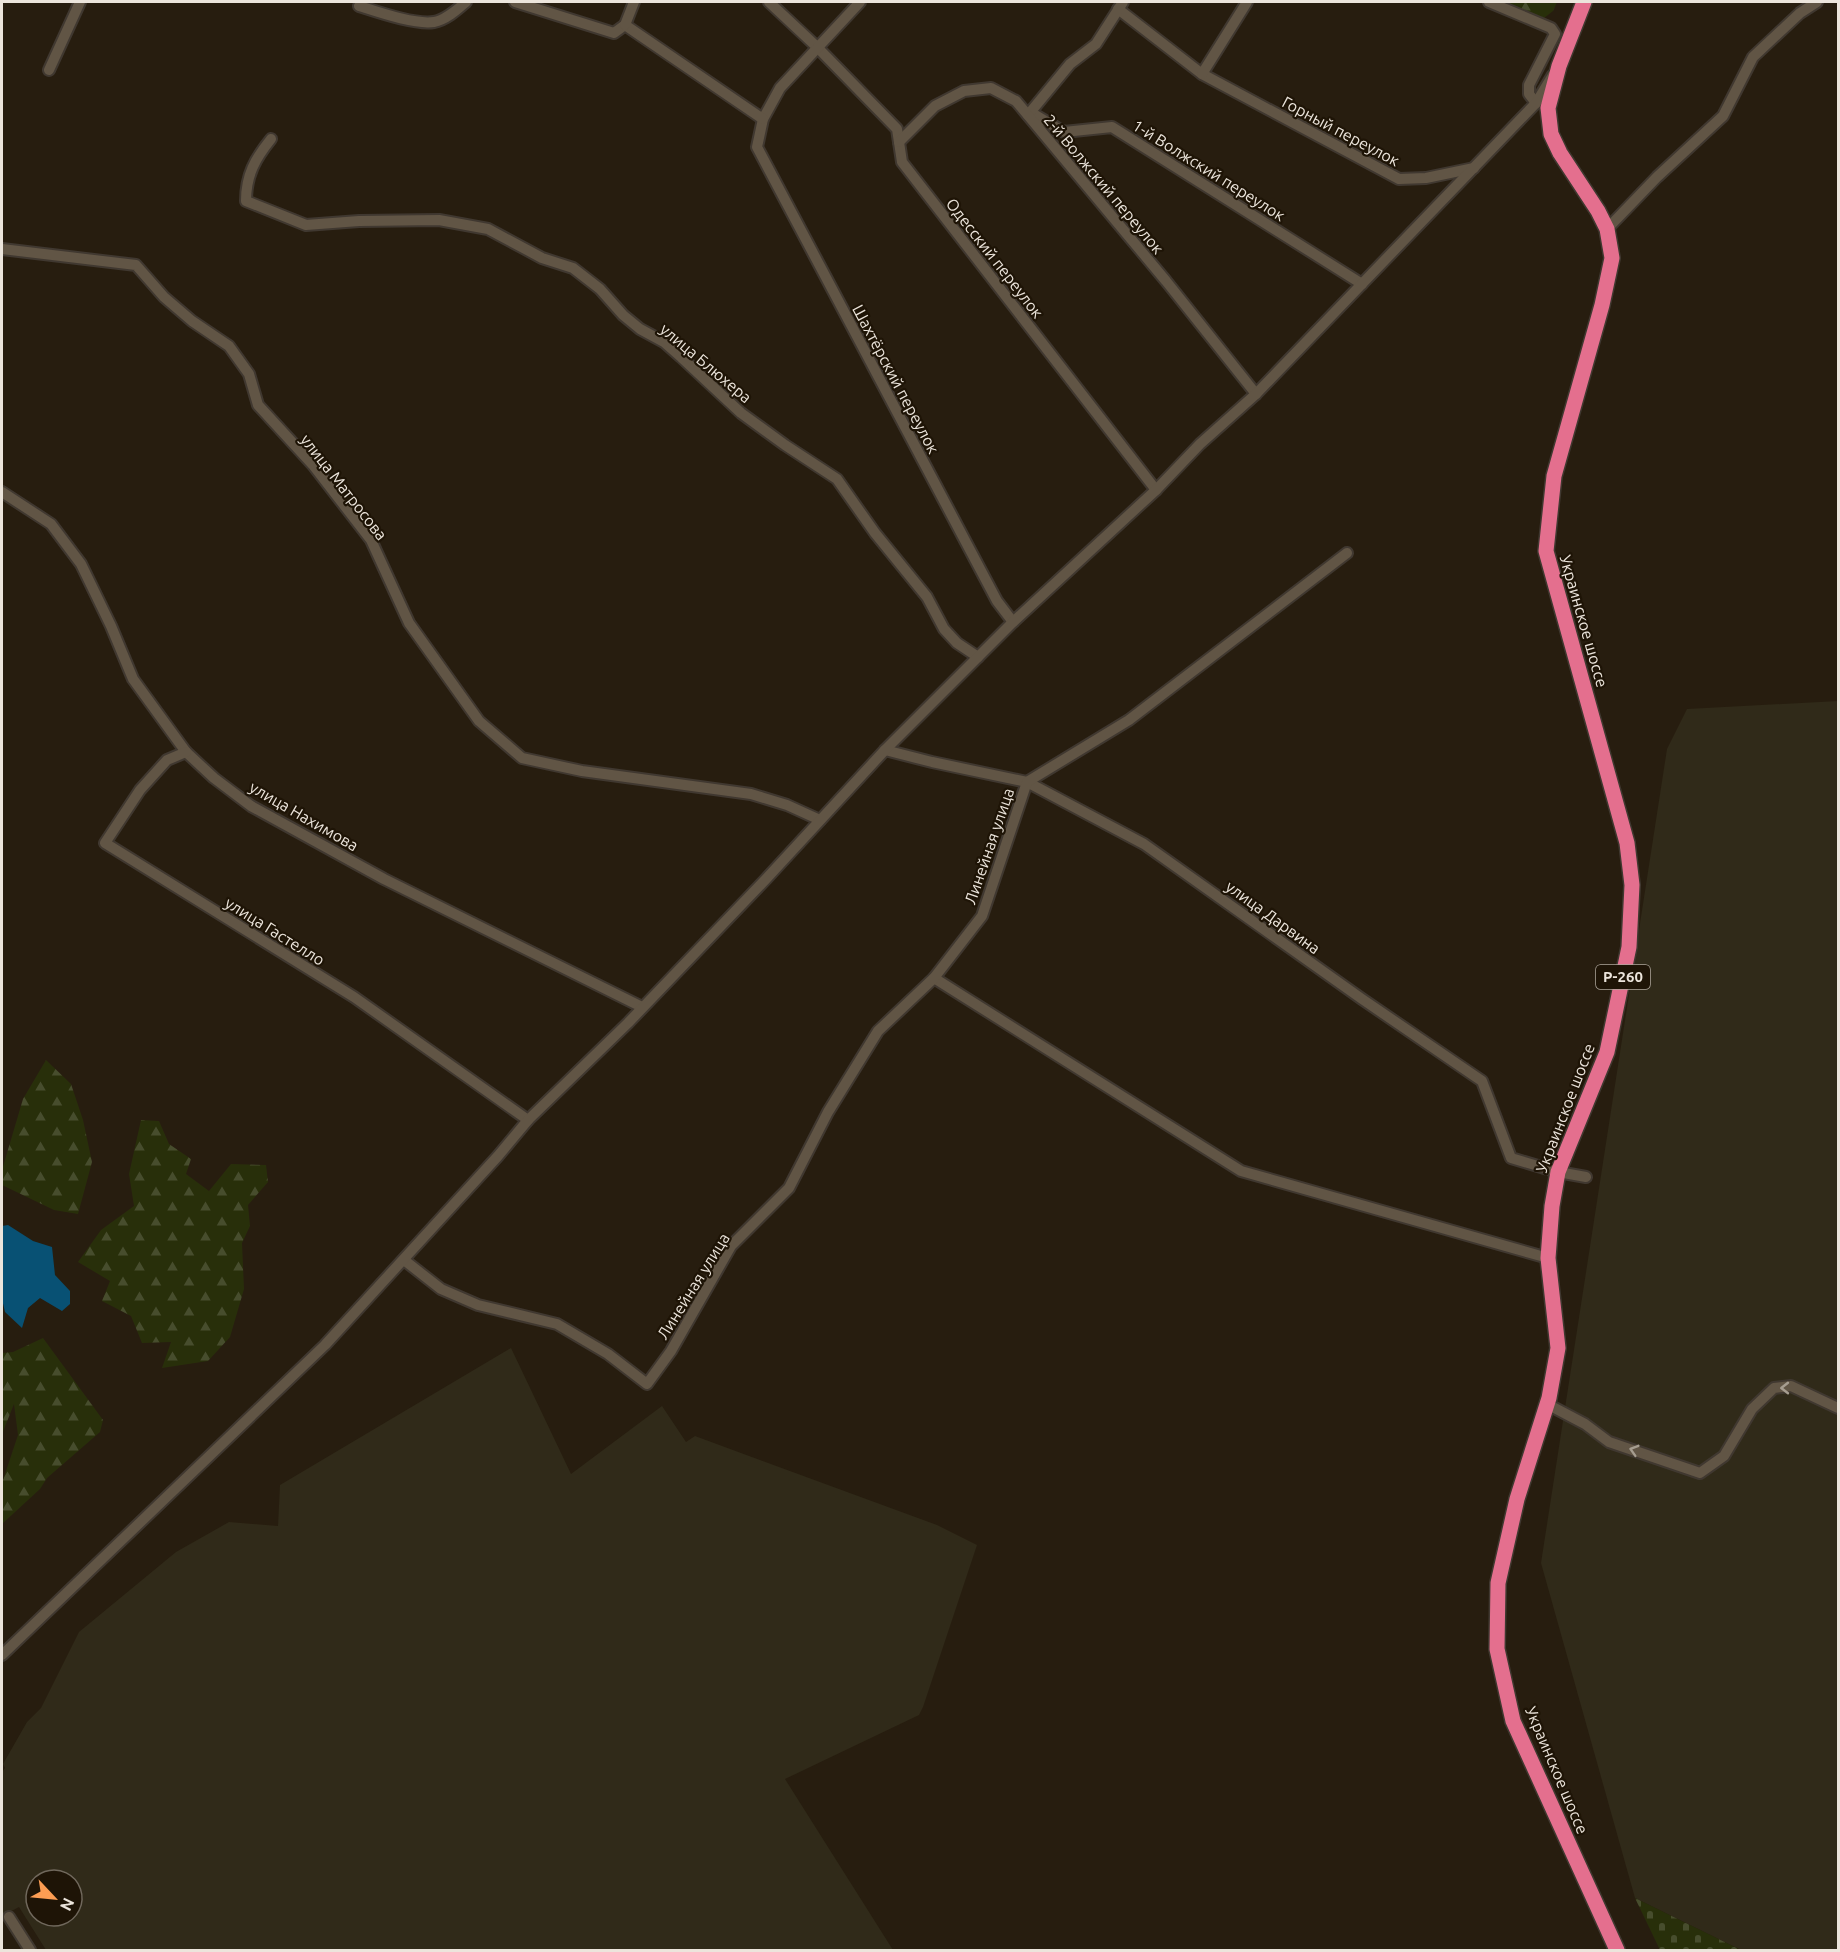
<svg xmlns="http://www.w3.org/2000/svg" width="1840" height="1952" font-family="Ubuntu,sans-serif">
	<defs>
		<pattern id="forest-firs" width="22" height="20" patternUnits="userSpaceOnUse" patternTransform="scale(1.5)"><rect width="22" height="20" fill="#282f0a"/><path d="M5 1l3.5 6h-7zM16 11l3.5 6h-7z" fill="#474d2d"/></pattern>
		<pattern id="cemetery-stones" width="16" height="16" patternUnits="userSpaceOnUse" patternTransform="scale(1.5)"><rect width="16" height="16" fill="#282f0a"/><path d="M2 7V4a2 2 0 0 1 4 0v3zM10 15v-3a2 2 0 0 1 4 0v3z" fill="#474d2d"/></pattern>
	</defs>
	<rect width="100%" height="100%" fill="#271d0f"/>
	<!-- industrial -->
	<g fill="#302a19" fill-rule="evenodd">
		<polygon points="1838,701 1838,1950 1741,1950 1635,1898 1541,1563 1667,749 1687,709"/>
		<path d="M511 1348 571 1474 662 1406 686 1442 695 1436 937 1525 977 1545 923 1707 919 1715 785 1779 893 1950H46L19 1907 2 1916V1772L5 1768 3 1764 27 1722 41 1708 79 1632 176 1552 229 1522 278 1526 280 1485ZM36 1880H72V1916H36Z"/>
	</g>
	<!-- forest -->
	<g fill="url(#forest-firs)">
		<polygon points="1500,2 1557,2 1553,11 1544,18"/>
		<polygon points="46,1060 71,1084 83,1120 92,1162 78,1214 54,1210 2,1185 2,1170 23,1099"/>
		<polygon points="141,1120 159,1121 169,1144 191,1159 186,1174 209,1191 231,1164 266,1165 268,1182 248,1205 250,1226 242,1243 244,1289 230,1337 208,1361 162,1368 171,1342 142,1343 131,1316 102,1301 110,1281 78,1262 101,1230 134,1206 129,1174"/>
		<polygon points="43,1338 103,1420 100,1432 47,1478 40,1489 2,1524 2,1483 18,1435 14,1404 2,1434 2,1353 13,1352"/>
	</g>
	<!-- cemetery -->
	<polygon fill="url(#cemetery-stones)" points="1635,1898 1741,1950 1660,1950"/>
	<!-- water -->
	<polygon fill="#085174" points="8,1225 33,1241 52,1247 55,1275 70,1291 70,1304 62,1311 40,1298 28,1308 22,1328 5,1312 2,1299 2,1226"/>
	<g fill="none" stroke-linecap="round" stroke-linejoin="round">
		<!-- minor casing -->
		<g stroke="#403830" stroke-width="14">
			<g id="minor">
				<polyline points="515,2 614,33 625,25"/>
				<polyline points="769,2 817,47 897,129 902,162 1156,490"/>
				<polyline points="860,2 780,88 763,119 757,147 997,601 1013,622"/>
				<polyline points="1489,2 1551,28 1555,34 1529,85 1529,94 1536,103"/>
				<path d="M359 6C378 12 415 25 434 22 446 20 458 9 466 2"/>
				<polyline points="1118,9 1202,74 1399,179 1426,178 1474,168"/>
				<polyline points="625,25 763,119"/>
				<polyline points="625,25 634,2"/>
				<polyline points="49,70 80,2"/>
				<polyline points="1202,74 1247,2"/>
				<polyline points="1032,113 1064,132 1112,127 1362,284"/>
				<polyline points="1028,115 1070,64 1096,44 1123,2"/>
				<path d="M271 139C255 159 246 175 246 201L306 225 359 221 439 220 488 229 542 258 573 268 600 289 623 315 640 329 664 342 681 357 741 413 785 445 837 479 875 533 927 597 944 629 957 643 978 657"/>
				<polyline points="899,142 935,106 964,91 991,88 1016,101 1166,281 1256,394"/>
				<polyline points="1607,229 1657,177 1723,116 1753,57 1800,13 1817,2"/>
				<polyline points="2,249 136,265 164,297 192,321 229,346 249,374 258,405 313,465 371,540 409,623 479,721 522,758 582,771 751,794 787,805 820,820"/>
				<polyline points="2,492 51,524 81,564 111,626 133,679 186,752 214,778 251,806 384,879 642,1007"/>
				<polyline points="885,750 932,762 1027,782 1144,844 1362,999 1482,1081 1511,1158 1558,1172 1586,1177"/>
				<polyline points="186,752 167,760 140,790 105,843 354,997 528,1120"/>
				<polyline points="934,978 1241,1171 1548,1258"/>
				<polyline points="404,1260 441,1289 478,1305 557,1324 608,1354 647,1384 671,1351 731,1246 789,1188 828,1112 878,1031 934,978 982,916 1027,782 1129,720 1347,553"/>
				<polyline points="1547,1404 1585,1424 1609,1442 1700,1473 1724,1456 1752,1409 1774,1388 1791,1386 1838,1408"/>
				<polyline points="2,1655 325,1345 498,1156 528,1120 628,1023 766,879 885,750 1013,622 1156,490 1200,444 1256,394 1536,103 1553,75"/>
				<polyline points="9,1917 30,1950"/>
			</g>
		</g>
		<!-- highway casing -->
		<g stroke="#403830" stroke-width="18">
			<polyline id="highway" points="1584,2 1559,66 1548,108 1551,134 1560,153 1598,211 1607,229 1612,258 1602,305 1554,476 1546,551 1627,843 1632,885 1629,947 1607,1052 1558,1172 1552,1206 1548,1258 1558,1348 1549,1398 1517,1499 1498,1583 1497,1649 1513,1721 1617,1950"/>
		</g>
		<!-- minor -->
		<use href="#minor" stroke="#615545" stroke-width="10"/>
		<!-- highway -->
		<use href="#highway" stroke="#e46f8e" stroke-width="15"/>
	</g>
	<!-- one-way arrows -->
	<defs><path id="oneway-chevron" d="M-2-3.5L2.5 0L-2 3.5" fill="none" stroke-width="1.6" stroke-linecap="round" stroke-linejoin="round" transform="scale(1.5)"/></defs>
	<g stroke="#a69d90">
		<use href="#oneway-chevron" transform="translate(1785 1388) rotate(180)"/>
		<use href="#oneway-chevron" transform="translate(1634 1450) rotate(-163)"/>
	</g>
	<g text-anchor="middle" stroke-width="4.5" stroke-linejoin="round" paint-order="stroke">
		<!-- shield labels -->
		<rect fill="#1e1406" stroke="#aea69c" stroke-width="1.5" x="1596" y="965" width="54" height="24" rx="4.5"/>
		<g font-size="15" font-weight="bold" fill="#ece5dc">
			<text x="1623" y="982">Р-260</text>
		</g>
		<!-- street labels -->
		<g font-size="16" fill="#ece5dc" stroke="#1e1406">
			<text transform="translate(1341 131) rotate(28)" y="6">Горный переулок</text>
			<text transform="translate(1209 170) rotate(32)" y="6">1-й Волжский переулок</text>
			<text transform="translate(1104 184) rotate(50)" y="6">2-й Волжский переулок</text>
			<text transform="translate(995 258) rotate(52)" y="6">Одесский переулок</text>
			<text transform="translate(706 363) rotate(40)" y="6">улица Блюхера</text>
			<text transform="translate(896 379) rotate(62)" y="6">Шахтёрский переулок</text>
			<text transform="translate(344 487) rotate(52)" y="6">улица Матросова</text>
			<text transform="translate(1584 621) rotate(74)" y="6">Украинское шоссе</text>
			<text transform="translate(304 816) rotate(30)" y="6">улица Нахимова</text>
			<text transform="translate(989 846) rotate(-71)" y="6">Линейная улица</text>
			<text transform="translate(1273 917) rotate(36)" y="6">улица Дарвина</text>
			<text transform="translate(275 931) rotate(32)" y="6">улица Гастелло</text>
			<text transform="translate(1565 1108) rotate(-69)" y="6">Украинское шоссе</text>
			<text transform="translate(693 1286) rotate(-58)" y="6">Линейная улица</text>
			<text transform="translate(1557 1770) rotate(67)" y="6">Украинское шоссе</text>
		</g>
	</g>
	<!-- border -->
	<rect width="1840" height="1952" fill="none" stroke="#ece5dc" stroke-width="6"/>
	<!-- north arrow -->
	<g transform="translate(54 1898) rotate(116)"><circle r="28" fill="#1e1406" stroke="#70685c" stroke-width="1.5"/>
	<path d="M0-4.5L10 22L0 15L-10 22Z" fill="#fc9d53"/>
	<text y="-9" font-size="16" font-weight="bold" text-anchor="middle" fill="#ece5dc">N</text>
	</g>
</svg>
